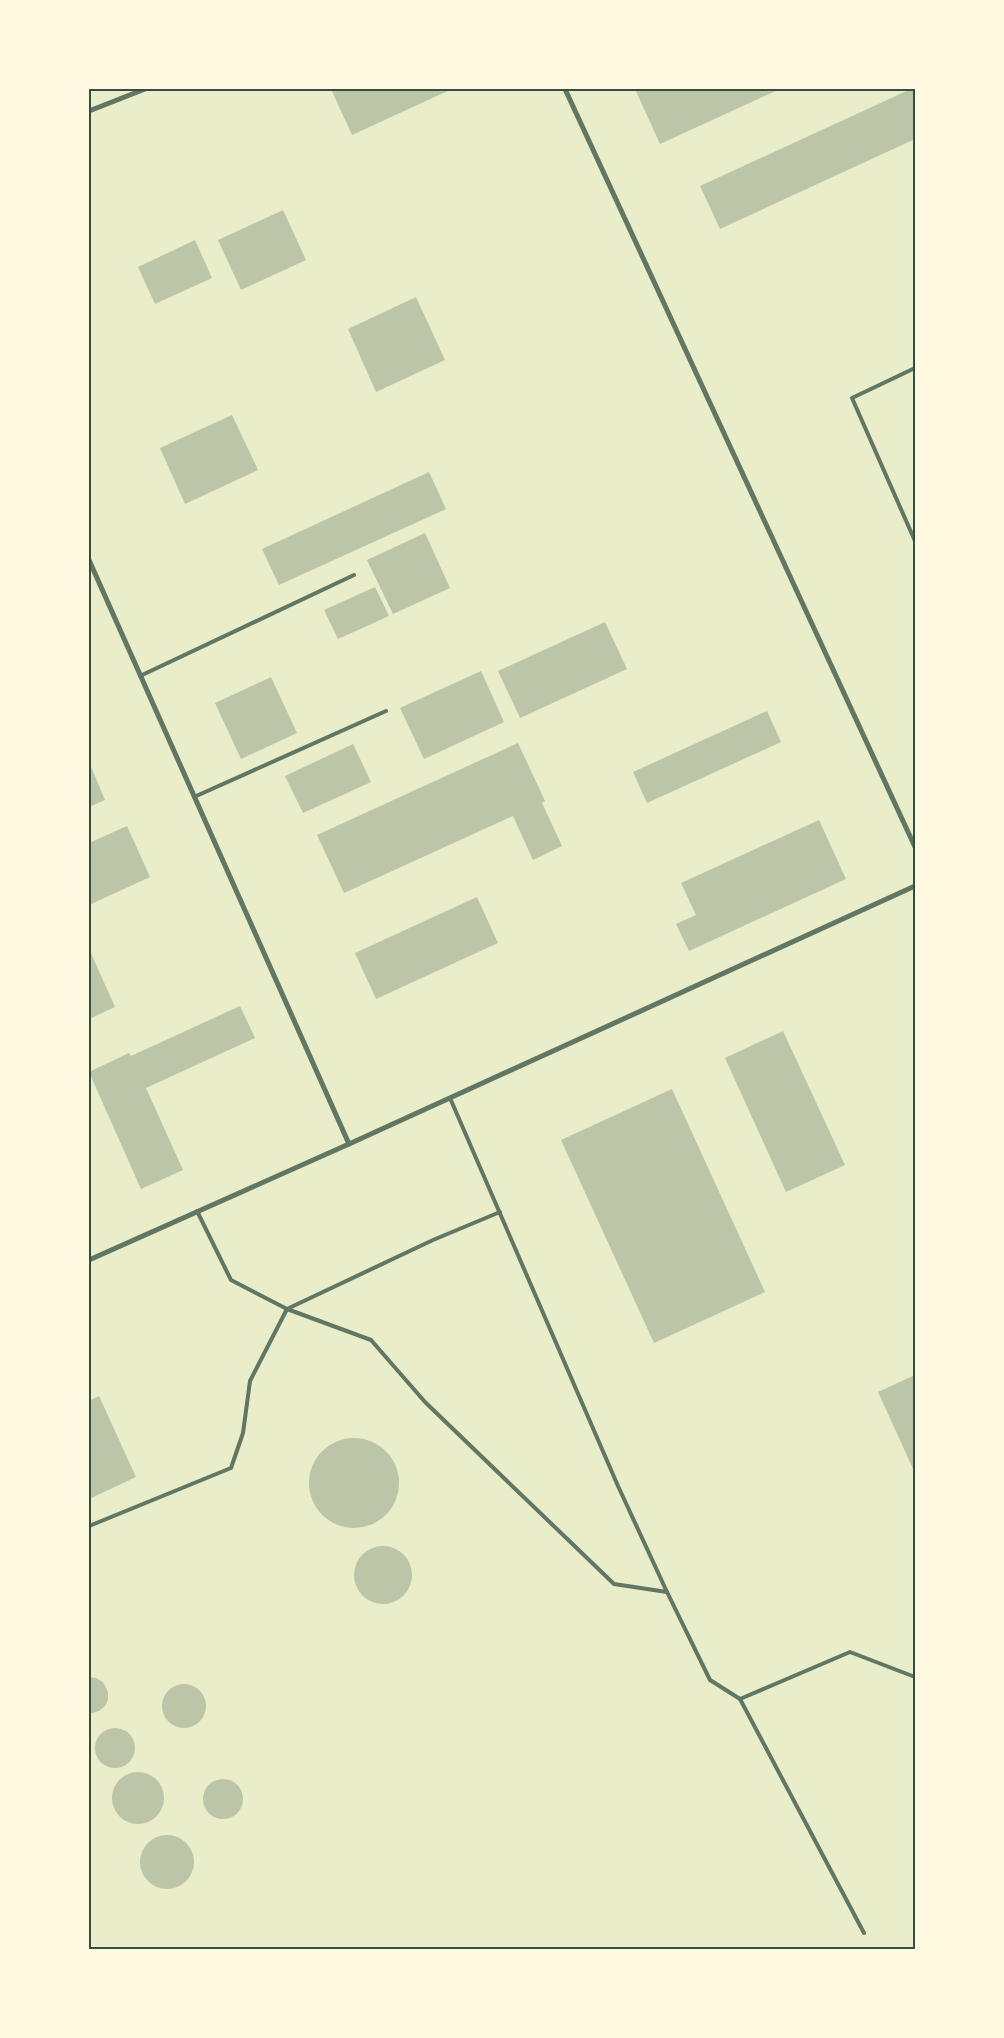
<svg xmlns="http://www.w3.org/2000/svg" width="1004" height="2038" font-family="'Titillium Web',sans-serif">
	<rect width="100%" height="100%" fill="#e9edc9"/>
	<!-- building -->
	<g fill="#bcc5a7">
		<polygon points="331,89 452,89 352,135"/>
		<polygon points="635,89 780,89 660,144"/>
		<polygon points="911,89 915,89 915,139 720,229 700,186"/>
		<polygon points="283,210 306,260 241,290 218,240"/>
		<polygon points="195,240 212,278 155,304 138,267"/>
		<polygon points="416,297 445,360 376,392 348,329"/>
		<polygon points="232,415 258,470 185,504 160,448"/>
		<polygon points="429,472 446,509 279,585 262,549"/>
		<polygon points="425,533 450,588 393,614 367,560"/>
		<polygon points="375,587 389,616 338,639 324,610"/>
		<polygon points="605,622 627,669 520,718 498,671"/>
		<polygon points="481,671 504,722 424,759 400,708"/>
		<polygon points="271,677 297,733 241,759 215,703"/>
		<polygon points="767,711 781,742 647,803 633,772"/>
		<polygon points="518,743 545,801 542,803 562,846 533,860 513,816 344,893 317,835"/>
		<polygon points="353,744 371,782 303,813 285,776"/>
		<polygon points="89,762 105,800 89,807"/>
		<polygon points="819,820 846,879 689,951 676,924 696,915 681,883"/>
		<polygon points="127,826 150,877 89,905 89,843"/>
		<polygon points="477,897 498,943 376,999 355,953"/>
		<polygon points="89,949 115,1007 89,1019"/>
		<polygon points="240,1006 255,1038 146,1088 183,1170 141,1189 89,1072 129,1053 131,1056"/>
		<polygon points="783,1031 845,1165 786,1192 725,1058"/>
		<polygon points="672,1089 765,1292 654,1343 561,1140"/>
		<polygon points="915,1375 915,1473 878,1392"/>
		<polygon points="99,1396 136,1477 89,1499 89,1401"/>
		<circle cx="354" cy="1483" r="45"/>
		<circle cx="383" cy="1575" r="29"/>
		<polygon points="89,1677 96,1678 103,1682 108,1692 108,1700 105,1706 99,1711 92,1713 89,1713"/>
		<circle cx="184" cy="1706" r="22"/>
		<circle cx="115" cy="1748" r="20"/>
		<circle cx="138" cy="1798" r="26"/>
		<circle cx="223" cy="1799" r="20"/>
		<circle cx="167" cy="1862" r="27"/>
	</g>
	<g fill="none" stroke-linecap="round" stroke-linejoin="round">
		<!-- service -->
		<g stroke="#617663" stroke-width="4">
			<polyline points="915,368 852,398 915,541"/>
			<polyline points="140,676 354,575"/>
			<polyline points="194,797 386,711"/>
			<polyline points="450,1098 618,1486 667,1592 710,1680 740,1699 850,1652 915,1677"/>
			<polyline points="197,1211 231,1280 287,1309 371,1340 425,1402 614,1584 667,1592"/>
			<polyline points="89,1526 231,1468 243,1433 250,1381 287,1309 433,1240 500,1212"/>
			<polyline points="740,1699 864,1933"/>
		</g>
		<!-- minor -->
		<g stroke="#617663" stroke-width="5">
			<polyline points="565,89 915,847"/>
			<polyline points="89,111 145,89"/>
			<polyline points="89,560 349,1144"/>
			<polyline points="89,1260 349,1144 915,886"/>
		</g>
	</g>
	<!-- border -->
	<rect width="1004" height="2038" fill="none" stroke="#fefae0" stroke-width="180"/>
	<rect x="90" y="90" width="824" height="1858" fill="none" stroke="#344e41" stroke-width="2"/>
</svg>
